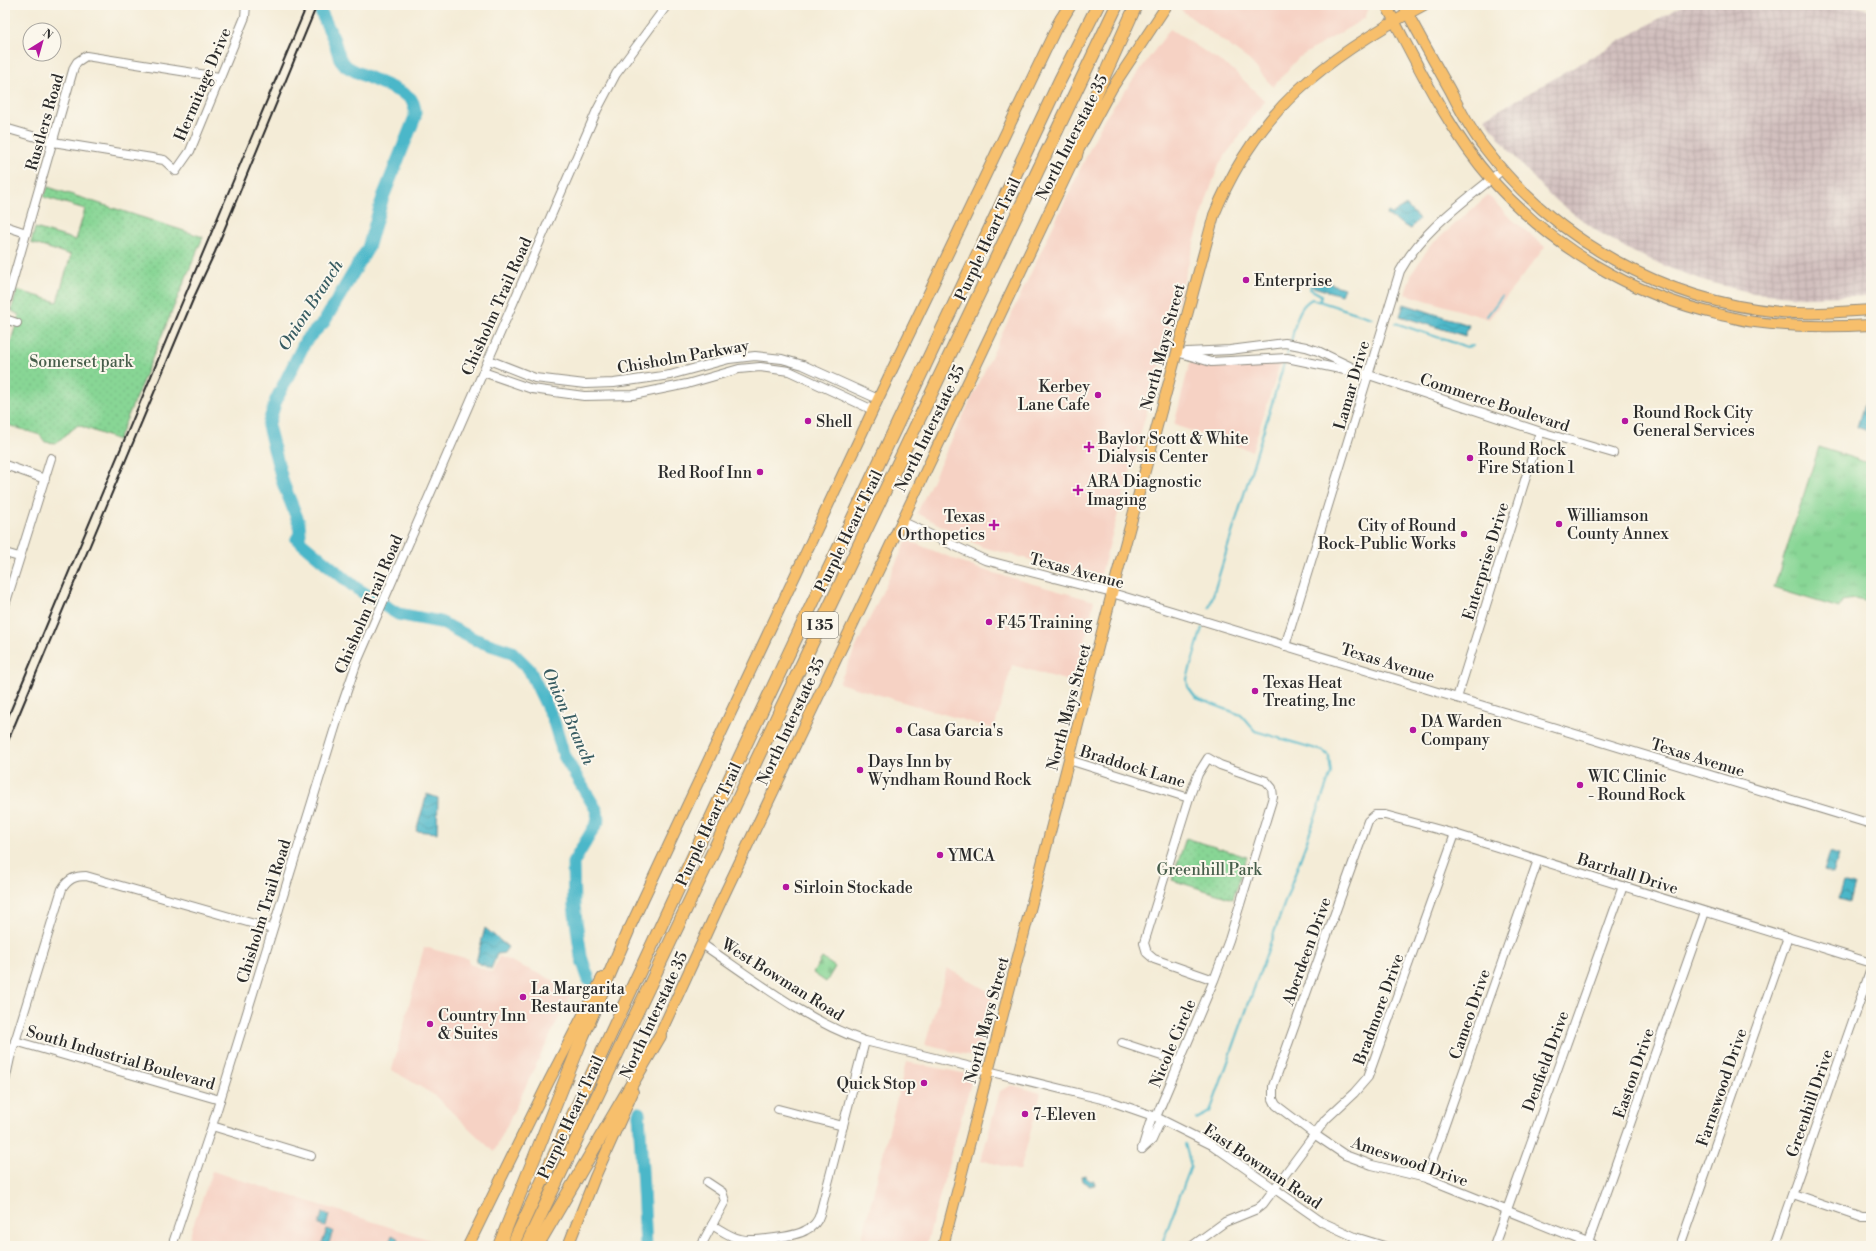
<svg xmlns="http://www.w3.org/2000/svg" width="1876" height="1251" font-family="'Libre Bodoni',serif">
	<defs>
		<pattern id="industrial-grid" width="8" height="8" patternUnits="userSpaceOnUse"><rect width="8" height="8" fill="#d1bfbe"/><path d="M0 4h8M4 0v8" fill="none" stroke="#b4a4a3"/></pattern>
		<pattern id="grass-tufts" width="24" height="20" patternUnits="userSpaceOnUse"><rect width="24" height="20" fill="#88d695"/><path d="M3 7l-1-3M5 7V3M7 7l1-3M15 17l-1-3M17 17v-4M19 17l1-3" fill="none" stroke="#76b881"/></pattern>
		<pattern id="cemetery-stones" width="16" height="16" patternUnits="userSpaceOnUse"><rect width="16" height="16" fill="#88d695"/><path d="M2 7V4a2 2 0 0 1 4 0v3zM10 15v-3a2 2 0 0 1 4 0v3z" fill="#76b881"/></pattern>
		<pattern id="park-dots" width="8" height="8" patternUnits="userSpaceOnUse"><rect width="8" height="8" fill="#88d695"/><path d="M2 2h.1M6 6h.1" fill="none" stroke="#76b881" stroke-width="1.8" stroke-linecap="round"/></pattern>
		<pattern id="water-waves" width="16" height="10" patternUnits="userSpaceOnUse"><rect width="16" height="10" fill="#4cb7c9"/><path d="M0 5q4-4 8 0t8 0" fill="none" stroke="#3f95a3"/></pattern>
	</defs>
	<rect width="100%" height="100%" fill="#fbf7ec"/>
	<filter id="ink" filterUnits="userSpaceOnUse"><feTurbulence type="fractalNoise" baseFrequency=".025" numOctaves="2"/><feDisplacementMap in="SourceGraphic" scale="8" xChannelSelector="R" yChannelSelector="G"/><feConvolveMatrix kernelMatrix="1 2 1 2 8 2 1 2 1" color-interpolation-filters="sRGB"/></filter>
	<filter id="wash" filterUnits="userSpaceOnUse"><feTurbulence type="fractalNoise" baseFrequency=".012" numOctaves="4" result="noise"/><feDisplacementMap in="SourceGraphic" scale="16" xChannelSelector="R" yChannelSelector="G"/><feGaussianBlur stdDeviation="0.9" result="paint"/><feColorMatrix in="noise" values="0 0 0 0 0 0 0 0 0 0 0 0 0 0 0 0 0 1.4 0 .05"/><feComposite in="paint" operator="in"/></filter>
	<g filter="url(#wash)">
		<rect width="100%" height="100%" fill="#f4ecd7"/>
		<!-- built -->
		<g fill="#f6d2c4">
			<polygon points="1185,5 1370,5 1365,18 1298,58 1273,87 1250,61 1181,10"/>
			<polygon points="1170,29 1232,69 1265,101 1219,164 1206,201 1100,578 982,547 917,513 1103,121"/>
			<polygon points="1488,195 1507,215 1545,247 1489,319 1405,294 1412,273 1430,246"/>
			<polygon points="1190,362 1222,367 1280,364 1252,451 1174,425"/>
			<polygon points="907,540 976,568 1094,601 1076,683 1012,665 994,729 839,683"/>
			<polygon points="424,947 469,959 469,964 492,972 499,956 573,989 494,1152 434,1095 392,1070"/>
			<polygon points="947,968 993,994 976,1057 925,1045"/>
			<polygon points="906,1062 973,1075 926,1246 860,1246"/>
			<polygon points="1012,1085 1041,1093 1020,1171 981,1160 1000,1091"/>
			<polygon points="212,1171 346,1213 449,1246 218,1246 189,1237"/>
		</g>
		<!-- industrial -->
		<polygon fill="url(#industrial-grid)" points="1683,5 1850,5 1871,10 1871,297 1850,296 1803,297 1753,293 1709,282 1672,269 1631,251 1597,231 1550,196 1507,148 1485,118"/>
		<!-- grass -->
		<polygon fill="url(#grass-tufts)" stroke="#5a8060" points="1819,447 1871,464 1871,602 1854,599 1842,601 1839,608 1774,588"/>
		<!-- cemetery -->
		<polygon fill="url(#cemetery-stones)" stroke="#5a8060" points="822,958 835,967 826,982 813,973"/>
		<!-- park -->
		<g fill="url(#park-dots)" stroke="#5a8060">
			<polygon points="48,187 203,237 118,440 78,425 56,443 45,442 40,435 5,424 5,361 19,315 12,311 12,308 17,290 57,302 71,255 31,243 35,228 76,240 85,209 44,197"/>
			<polygon points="1186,838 1247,857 1233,899 1172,880"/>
		</g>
		<!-- water -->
		<g fill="url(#water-waves)" stroke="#3c717a">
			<polygon points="1406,205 1419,219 1410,229 1387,215 1388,212 1392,214"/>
			<polygon points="1313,278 1344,288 1341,295 1310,286"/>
			<polygon points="1404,304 1469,325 1465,336 1400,316"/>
			<polygon points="1864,405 1871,407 1871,432 1857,427"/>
			<polygon points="427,794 438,798 437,833 416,831"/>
			<polygon points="1830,852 1839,855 1833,874 1824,871"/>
			<polygon points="1843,882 1854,885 1849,902 1838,899"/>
			<polygon points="485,928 508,947 504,953 497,954 491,969 476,962"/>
			<polygon points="1086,1175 1086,1178 1091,1181 1094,1181 1095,1185 1090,1186 1082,1181 1081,1176"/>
			<polygon points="322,1213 329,1215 326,1227 319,1225"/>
			<polygon points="327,1229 333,1231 328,1246 321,1246"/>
			<polygon points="392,1235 399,1239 396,1246 388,1246"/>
		</g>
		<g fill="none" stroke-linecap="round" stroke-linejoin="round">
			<!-- stream -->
			<g stroke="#4cb7c9" stroke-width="2">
				<polyline points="1311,285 1310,289 1321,295 1320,301"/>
				<polyline points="1487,316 1502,296"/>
				<polyline points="1395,323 1467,347 1473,346"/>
				<path d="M1291 342C1295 327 1297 306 1312 299L1372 318"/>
				<polyline points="1287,355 1289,346"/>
				<polyline points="1209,608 1285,361"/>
				<polyline points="1196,1119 1210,1112 1331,773 1329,756 1323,751 1255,731 1241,715 1196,698 1188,687 1187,679 1202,628"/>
				<polyline points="1161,1246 1191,1166 1185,1144"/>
			</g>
			<!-- river -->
			<g stroke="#4cb7c9" stroke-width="13">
				<path d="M320 10 334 40 340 59 346 66C360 76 403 90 411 99 415 105 415 110 415 117L383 197 368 248 324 322 306 340 276 400 268 426 283 483 299 523 300 534 297 539 356 588 398 614 440 622 476 640 512 652 529 669 553 719 564 756 597 811 598 821 573 863 574 906 581 957 589 980"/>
				<polyline points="639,1113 646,1246"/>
			</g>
		</g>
	</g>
	<g filter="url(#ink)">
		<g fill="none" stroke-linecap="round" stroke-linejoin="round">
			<!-- minor casing -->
			<g stroke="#908c81" stroke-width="10">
				<g id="minor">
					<polyline points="5,128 53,142 164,160 176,171 190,151 245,17 246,5"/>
					<polyline points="5,226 26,233"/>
					<polyline points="5,307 74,67 77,62 86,56 219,77"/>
					<polyline points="5,319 17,323"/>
					<polyline points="1177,352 1211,362 1287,358 1369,375 1541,432 1613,453"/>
					<polyline points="1187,352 1230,350 1285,343 1306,347 1318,351 1360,371"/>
					<polyline points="489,360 535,378 585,384 614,383 670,375 729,359 755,356 782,359 803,365 878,399"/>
					<polyline points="483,372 532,389 584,396 633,395 687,384 739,369 760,367 789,371 873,410"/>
					<polyline points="5,465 45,479"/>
					<polyline points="901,521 985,560 1112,593 1871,824"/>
					<polyline points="5,553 19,557"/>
					<polyline points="5,605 51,458"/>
					<path d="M1285 646 1400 271C1423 229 1466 201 1502 170"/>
					<polyline points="1457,698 1540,432"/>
					<polyline points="1069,760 1189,798"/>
					<path d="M702 944C754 979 806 1021 865 1041L1110 1101 1156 1117 1212 1145 1322 1222 1355 1237 1384 1246"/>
					<polyline points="15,1041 220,1100"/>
					<polyline points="1122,1043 1180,1062"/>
					<path d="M5 1081 10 1058 62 889C68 879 75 876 86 876L272 929"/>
					<polyline points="778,1109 843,1126"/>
					<polyline points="1156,1117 1214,980 1229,940 1273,797 1272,788 1266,781 1220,765 1208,758 1198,774 1189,798 1144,943 1147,953 1154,959 1214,980"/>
					<polyline points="212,1126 311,1156"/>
					<polyline points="1142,1149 1152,1140 1161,1120"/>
					<polyline points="1142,1149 1152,1116"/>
					<polyline points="1426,1178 1538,860"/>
					<polyline points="1793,1194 1863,1218 1871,1218"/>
					<path d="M712 1225C721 1230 730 1237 740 1239 752 1242 795 1237 806 1230 813 1227 818 1221 820 1214L865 1041"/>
					<polyline points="1588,1243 1705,912"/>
					<polyline points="172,1246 212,1126 342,705 357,662 597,110 616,74 667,5"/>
					<polyline points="702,1246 704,1240 725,1201 722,1192 707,1182"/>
					<polyline points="1192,1246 1225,1222 1257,1209 1263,1204 1326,1119 1354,1093 1368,1077 1455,834"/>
					<polyline points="1494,1246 1623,886"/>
					<polyline points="1595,1246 1426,1178 1372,1165 1345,1155 1314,1134 1276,1105 1273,1099 1273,1086 1368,821 1375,815 1385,815 1455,834 1871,963"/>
					<polyline points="1680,1246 1788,937"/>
					<polyline points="1774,1246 1871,969"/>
				</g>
			</g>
			<!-- major casing -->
			<g stroke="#908c81" stroke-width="12">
				<g id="major">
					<path d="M1386 5C1417 64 1448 130 1492 180 1552 248 1632 295 1721 315 1732 317 1743 321 1755 322 1793 327 1832 327 1871 325"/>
					<path d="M1403 5C1418 33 1434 62 1450 90 1460 109 1470 130 1484 147 1554 240 1664 301 1780 312 1810 315 1841 312 1871 310"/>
					<polyline points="625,938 878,399 1061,18"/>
					<polyline points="656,1043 723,897 1078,151 1112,88 1167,5"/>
					<polyline points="468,1246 549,1081 602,978"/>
					<polyline points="568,1246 595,1177 633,1092"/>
					<path d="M943 1246 1112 593 1214 215C1257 109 1326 57 1424 5"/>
				</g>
			</g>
			<!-- highway casing -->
			<g stroke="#908c81" stroke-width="14">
				<g id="highway">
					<polyline points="1058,25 1070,5"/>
					<polyline points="1076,156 1080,130 1136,5"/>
					<polyline points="499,1246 583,1036 628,931"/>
					<polyline points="512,1246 718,803 1060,80 1098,5"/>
					<polyline points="526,1246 803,662 1117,5"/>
					<polyline points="537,1246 660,1036"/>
				</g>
			</g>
			<!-- minor -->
			<use href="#minor" stroke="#fff" stroke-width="8"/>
			<!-- major -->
			<use href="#major" stroke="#f7bf6c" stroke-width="10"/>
			<!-- highway -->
			<use href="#highway" stroke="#f7bf6c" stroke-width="12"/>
			<!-- rail -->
			<g stroke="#2b2b2b" stroke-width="2">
				<polyline points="5,724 307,5"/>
				<polyline points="5,748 195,295 215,252 317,5"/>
			</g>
		</g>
	</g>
	<!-- markers -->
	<g fill="#b5179e" stroke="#fbf7ec" stroke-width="1.5">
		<circle cx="1246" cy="280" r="4"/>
		<circle cx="1098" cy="395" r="4"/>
		<circle cx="808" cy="421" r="4"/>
		<circle cx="1625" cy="421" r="4"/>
		<path d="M1087 441h4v4h4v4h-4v4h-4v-4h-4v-4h4z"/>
		<circle cx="1470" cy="458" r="4"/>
		<circle cx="760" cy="472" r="4"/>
		<path d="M1076 484h4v4h4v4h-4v4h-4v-4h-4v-4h4z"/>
		<circle cx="1559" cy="524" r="4"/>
		<path d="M992 519h4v4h4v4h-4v4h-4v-4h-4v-4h4z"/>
		<circle cx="1464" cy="534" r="4"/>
		<circle cx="989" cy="622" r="4"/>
		<circle cx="1255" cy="691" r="4"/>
		<circle cx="899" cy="730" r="4"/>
		<circle cx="1413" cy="730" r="4"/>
		<circle cx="860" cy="770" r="4"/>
		<circle cx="1580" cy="785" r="4"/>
		<circle cx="940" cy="855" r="4"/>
		<circle cx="786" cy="887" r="4"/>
		<circle cx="523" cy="997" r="4"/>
		<circle cx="430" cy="1024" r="4"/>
		<circle cx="924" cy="1083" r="4"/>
		<circle cx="1025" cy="1114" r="4"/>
	</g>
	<g text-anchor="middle" stroke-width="4" stroke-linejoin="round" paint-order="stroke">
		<!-- shield labels -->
		<rect fill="#fbf7ec" stroke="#696865" stroke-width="1" x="802" y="612" width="36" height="26" rx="3"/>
		<g font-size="15" font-weight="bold" fill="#2b2b2b">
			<text x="820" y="630">I 35</text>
		</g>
		<!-- street labels -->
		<g font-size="16" fill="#2b2b2b" stroke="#fbf7ec">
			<text transform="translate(202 84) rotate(-67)" y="6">Hermitage Drive</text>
			<text transform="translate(44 122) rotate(-74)" y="6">Rustlers Road</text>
			<text transform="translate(1071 137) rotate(-63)" y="6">North Interstate 35</text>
			<text transform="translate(987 239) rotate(-65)" y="6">Purple Heart Trail</text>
			<text transform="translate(496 306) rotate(-66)" y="6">Chisholm Trail Road</text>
			<text transform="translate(1162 347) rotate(-75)" y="6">North Mays Street</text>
			<text transform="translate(683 356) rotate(-10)" y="6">Chisholm Parkway</text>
			<text transform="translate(1351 385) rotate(-74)" y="6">Lamar Drive</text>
			<text transform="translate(1495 402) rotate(18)" y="6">Commerce Boulevard</text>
			<text transform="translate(929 428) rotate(-64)" y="6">North Interstate 35</text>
			<text transform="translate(848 531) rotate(-64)" y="6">Purple Heart Trail</text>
			<text transform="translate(1485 561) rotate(-73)" y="6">Enterprise Drive</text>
			<text transform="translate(1077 570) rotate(15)" y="6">Texas Avenue</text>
			<text transform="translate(368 604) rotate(-67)" y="6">Chisholm Trail Road</text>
			<text transform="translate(1388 662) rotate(17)" y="6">Texas Avenue</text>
			<text transform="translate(1068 707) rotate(-75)" y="6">North Mays Street</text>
			<text transform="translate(790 721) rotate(-65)" y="6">North Interstate 35</text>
			<text transform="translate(1698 757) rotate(17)" y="6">Texas Avenue</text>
			<text transform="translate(1133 766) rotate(17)" y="6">Braddock Lane</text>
			<text transform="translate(708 824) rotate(-65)" y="6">Purple Heart Trail</text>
			<text transform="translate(1628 873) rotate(17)" y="6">Barrhall Drive</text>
			<text transform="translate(263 911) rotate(-73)" y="6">Chisholm Trail Road</text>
			<text transform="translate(1306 951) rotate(-70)" y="6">Aberdeen Drive</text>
			<text transform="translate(783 979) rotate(32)" y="6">West Bowman Road</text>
			<text transform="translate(1378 1009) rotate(-70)" y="6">Bradmore Drive</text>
			<text transform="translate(1469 1014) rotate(-71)" y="6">Cameo Drive</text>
			<text transform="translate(653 1015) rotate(-65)" y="6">North Interstate 35</text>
			<text transform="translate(986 1020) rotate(-75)" y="6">North Mays Street</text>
			<text transform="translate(1172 1043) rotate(-67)" y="6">Nicole Circle</text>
			<text transform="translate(121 1057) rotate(16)" y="6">South Industrial Boulevard</text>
			<text transform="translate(1545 1061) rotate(-70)" y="6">Denfield Drive</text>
			<text transform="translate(1633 1073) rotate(-71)" y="6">Easton Drive</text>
			<text transform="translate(1721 1087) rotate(-71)" y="6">Farnswood Drive</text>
			<text transform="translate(1809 1103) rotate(-71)" y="6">Greenhill Drive</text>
			<text transform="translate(570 1117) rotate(-65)" y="6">Purple Heart Trail</text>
			<text transform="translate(1410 1161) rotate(19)" y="6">Ameswood Drive</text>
			<text transform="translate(1263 1166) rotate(34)" y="6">East Bowman Road</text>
		</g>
		<!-- poi labels -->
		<g font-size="16" fill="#2b2b2b" stroke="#fbf7ec" text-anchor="start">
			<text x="1254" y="286">Enterprise</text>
			<text x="1090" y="392" text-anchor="end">Kerbey<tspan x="1090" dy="18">Lane Cafe</tspan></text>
			<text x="1633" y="418">Round Rock City<tspan x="1633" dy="18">General Services</tspan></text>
			<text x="816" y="427">Shell</text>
			<text x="1098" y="444">Baylor Scott &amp; White<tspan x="1098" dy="18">Dialysis Center</tspan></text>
			<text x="1478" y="455">Round Rock<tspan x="1478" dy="18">Fire Station 1</tspan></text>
			<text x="752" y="478" text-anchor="end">Red Roof Inn</text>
			<text x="1087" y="487">ARA Diagnostic<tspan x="1087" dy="18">Imaging</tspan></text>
			<text x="1567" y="521">Williamson<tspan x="1567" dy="18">County Annex</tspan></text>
			<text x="985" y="522" text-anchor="end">Texas<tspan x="985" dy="18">Orthopetics</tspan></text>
			<text x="1456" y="531" text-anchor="end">City of Round<tspan x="1456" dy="18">Rock-Public Works</tspan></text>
			<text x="997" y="628">F45 Training</text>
			<text x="1263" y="688">Texas Heat<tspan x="1263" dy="18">Treating, Inc</tspan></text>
			<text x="1421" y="727">DA Warden<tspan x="1421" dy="18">Company</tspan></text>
			<text x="907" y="736">Casa Garcia's</text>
			<text x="868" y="767">Days Inn by<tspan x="868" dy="18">Wyndham Round Rock</tspan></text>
			<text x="1588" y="782">WIC Clinic<tspan x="1588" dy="18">- Round Rock</tspan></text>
			<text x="948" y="861">YMCA</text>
			<text x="794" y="893">Sirloin Stockade</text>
			<text x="531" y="994">La Margarita<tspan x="531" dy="18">Restaurante</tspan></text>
			<text x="438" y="1021">Country Inn<tspan x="438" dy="18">&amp; Suites</tspan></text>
			<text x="916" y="1089" text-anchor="end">Quick Stop</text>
			<text x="1033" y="1120">7-Eleven</text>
		</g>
		<!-- park labels -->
		<g font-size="16" fill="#475e4b" stroke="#fbf7ec">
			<text x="81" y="367">Somerset park</text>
			<text x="1209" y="875">Greenhill Park</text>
		</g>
		<!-- water labels -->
		<g font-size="17" font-style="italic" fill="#375c62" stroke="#fbf7ec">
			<text transform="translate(310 305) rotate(-57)" y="6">Onion Branch</text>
			<text transform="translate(569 716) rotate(66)" y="6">Onion Branch</text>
		</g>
	</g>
	<!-- margin -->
	<rect width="1876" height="1251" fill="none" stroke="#fbf7ec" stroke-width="20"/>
	<!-- north arrow -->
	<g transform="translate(42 42) rotate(37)"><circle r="19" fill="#fbf7ec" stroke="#a8a59f"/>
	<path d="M0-3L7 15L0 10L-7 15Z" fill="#b5179e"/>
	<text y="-6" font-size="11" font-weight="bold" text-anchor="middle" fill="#2b2b2b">N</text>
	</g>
</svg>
